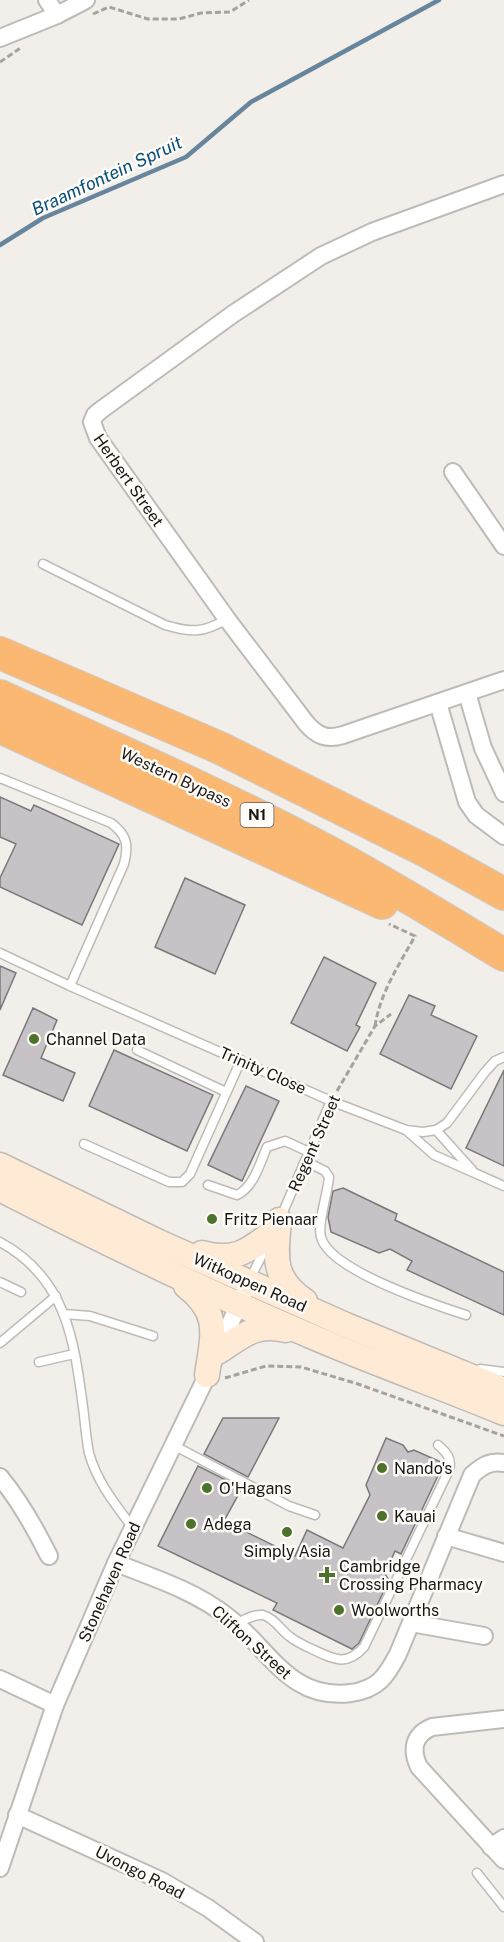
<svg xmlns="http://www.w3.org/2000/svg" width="504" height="1942" font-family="'Public Sans',sans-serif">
	<rect width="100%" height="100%" fill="#f2efeb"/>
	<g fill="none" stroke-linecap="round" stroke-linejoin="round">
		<!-- stream -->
		<polyline stroke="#67859c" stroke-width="4.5" points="0,245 43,218 186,157 251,102 439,0"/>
	</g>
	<!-- building -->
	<g fill="#c6c2c5" stroke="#7b777a" stroke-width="1.5">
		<polygon points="0,797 31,811 34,805 119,844 82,925 0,887 0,878 16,844 0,837"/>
		<polygon points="185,878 245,905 215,974 155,947"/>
		<polygon points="324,957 376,983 356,1025 360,1027 347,1051 291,1023"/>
		<polygon points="0,966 16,973 0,1010"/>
		<polygon points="409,995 435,1006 431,1015 477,1036 451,1089 380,1054"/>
		<polygon points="33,1008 57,1020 41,1058 75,1073 63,1101 3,1075"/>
		<polygon points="114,1050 213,1095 187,1151 89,1106"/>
		<polygon points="504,1070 504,1166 466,1148"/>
		<polygon points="246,1086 279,1101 242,1181 208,1165"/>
		<polygon points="343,1188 397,1214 395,1220 504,1272 504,1315 407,1270 412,1261 390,1249 379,1253 331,1232 328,1217 333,1191"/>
		<polygon points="223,1418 279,1418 248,1477 204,1454"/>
		<polygon points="386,1438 403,1445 408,1452 414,1450 443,1463 443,1465 401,1554 395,1551 385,1574 389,1580 359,1643 352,1649 273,1610 277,1603 158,1546 198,1466 242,1488 224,1521 295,1556 307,1530 343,1548 370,1495 366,1485"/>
	</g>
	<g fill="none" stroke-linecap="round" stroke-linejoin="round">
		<!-- service casing -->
		<g stroke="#bebbb7" stroke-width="11">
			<g id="service">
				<path d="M43 564 165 625C192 633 203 633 227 619"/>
				<path d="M0 778 111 823C127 835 129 845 124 864L70 986"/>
				<polyline points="0,953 70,986 331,1101 406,1130 423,1132 436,1130 447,1123 485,1072 495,1061 504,1057"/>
				<polyline points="137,1050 226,1092"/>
				<polyline points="406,1130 434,1155 504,1186"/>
				<polyline points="436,1130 472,1170"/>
				<polyline points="84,1144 169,1182 182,1182 190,1174 241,1060"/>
				<path d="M305 1161 325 1171 329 1177C328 1193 317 1223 321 1237 329 1270 435 1305 466 1315"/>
				<path d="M208 1185 237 1195C254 1187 260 1163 267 1147L285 1141 309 1152"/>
				<polyline points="280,1219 331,1101"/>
				<path d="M0 1242C66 1278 74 1339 83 1407 85 1422 86 1438 89 1453 97 1482 115 1504 133 1528"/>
				<polyline points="249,1281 266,1247"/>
				<polyline points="0,1282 21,1292"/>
				<polyline points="64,1314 90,1316 153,1336"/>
				<polyline points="0,1343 56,1296"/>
				<polyline points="39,1362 74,1354"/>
				<polyline points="480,1369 504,1372"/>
				<polyline points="173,1445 289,1506 315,1515"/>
				<path d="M236 1624C244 1620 253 1614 263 1615 274 1618 280 1629 289 1636 296 1642 305 1646 314 1650 335 1660 347 1666 364 1647L449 1470C452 1458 447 1453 438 1445"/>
				<polyline points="477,1873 504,1907"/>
			</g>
		</g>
		<!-- minor casing -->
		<g stroke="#bebbb7" stroke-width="20">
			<g id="minor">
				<polyline points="47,0 57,15"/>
				<polyline points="0,38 57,15 86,0"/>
				<path d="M504 184 372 232 321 256 233 314 101 410 95 415 92 422 98 438 227 619 306 723C317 736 327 740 343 735L504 680"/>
				<polyline points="453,472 504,546"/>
				<polyline points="467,693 483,748 504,793"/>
				<polyline points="438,703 467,802 476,815 504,836"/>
				<path d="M0 1477C20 1501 35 1528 49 1556"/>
				<polyline points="446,1536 504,1553"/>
				<path d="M116 1563C154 1578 195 1591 228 1617 269 1648 289 1701 351 1693 378 1689 386 1677 398 1654L472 1475C482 1466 489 1461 504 1463"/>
				<polyline points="411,1623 484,1636"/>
				<polyline points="0,1679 55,1705"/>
				<path d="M504 1719 432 1727C413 1735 411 1750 419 1767L504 1860"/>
				<polyline points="17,1815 162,1881 208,1908 255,1942"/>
				<polyline points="491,1847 504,1838"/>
				<polyline points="0,1868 55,1705 116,1563 203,1384 243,1295"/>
			</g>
		</g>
		<!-- secondary casing -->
		<g stroke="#bebbb7" stroke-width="27">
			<g id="secondary">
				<polyline points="0,1165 159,1242 346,1325 504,1390"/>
				<path d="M0 1189C103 1242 207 1292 313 1337 376 1364 441 1387 504 1413"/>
				<path d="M279 1220C276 1256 271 1278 305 1301"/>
				<path d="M202 1253C235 1262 248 1251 273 1232"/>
				<path d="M186 1286C221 1313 213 1335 207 1375"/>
				<path d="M218 1352C243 1336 254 1323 286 1330"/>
			</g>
		</g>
		<!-- motorway casing -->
		<g stroke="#ccc" stroke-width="34">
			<g id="motorway">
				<polyline points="0,653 220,748 428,852 504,894"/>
				<path d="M0 696C113 748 227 797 336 856 393 887 448 921 504 955"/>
				<polyline points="0,727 382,903"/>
			</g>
		</g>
		<!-- path -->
		<g stroke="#a5a29f" stroke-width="3" stroke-dasharray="6 3" stroke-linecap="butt">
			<polyline points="93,14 109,7 148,19 179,19 201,13 230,12 249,0"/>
			<polyline points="0,62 22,47"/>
			<path d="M375 1026C380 993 399 965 415 936L389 924"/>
			<polyline points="337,1091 375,1026 391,1014"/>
			<polyline points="225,1378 266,1366 301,1367 358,1384 504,1436"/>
		</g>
		<!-- service -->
		<use href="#service" stroke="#fff" stroke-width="8"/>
		<!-- minor -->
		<use href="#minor" stroke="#fff" stroke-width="16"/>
		<!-- secondary -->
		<use href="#secondary" stroke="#feead5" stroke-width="24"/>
		<!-- motorway -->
		<use href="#motorway" stroke="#fbb873" stroke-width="32"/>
	</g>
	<!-- markers -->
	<g fill="#4d722b" stroke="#fffcf8" stroke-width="2">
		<circle cx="34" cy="1039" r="6"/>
		<circle cx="212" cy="1219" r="6"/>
		<circle cx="382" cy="1468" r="6"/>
		<circle cx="207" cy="1488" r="6"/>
		<circle cx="382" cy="1516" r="6"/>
		<circle cx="191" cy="1524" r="6"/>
		<circle cx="287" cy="1532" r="6"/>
		<path d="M324 1566h6v6h6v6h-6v6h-6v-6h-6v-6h6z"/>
		<circle cx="339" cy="1610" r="6"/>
	</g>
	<g text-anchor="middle" stroke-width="5" stroke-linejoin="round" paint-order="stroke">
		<!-- shield labels -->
		<rect fill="#fffcf8" stroke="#5d5c5a" stroke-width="1.5" x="240.5" y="803" width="33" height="24" rx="4.5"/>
		<g font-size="15" font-weight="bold" fill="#181716">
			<text x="257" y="820">N1</text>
		</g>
		<!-- street labels -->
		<g font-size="16" fill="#181716" stroke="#fffcf8">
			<text transform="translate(129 480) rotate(55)" y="6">Herbert Street</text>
			<text transform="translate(176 777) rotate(25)" y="6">Western Bypass</text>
			<text transform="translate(263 1070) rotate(24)" y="6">Trinity Close</text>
			<text transform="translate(314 1143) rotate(-66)" y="6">Regent Street</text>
			<text transform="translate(250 1282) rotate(24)" y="6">Witkoppen Road</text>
			<text transform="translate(109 1582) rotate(-66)" y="6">Stonehaven Road</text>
			<text transform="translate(252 1642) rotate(42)" y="6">Clifton Street</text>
			<text transform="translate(140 1872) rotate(27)" y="6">Uvongo Road</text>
		</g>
		<!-- poi labels -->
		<g font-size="16" fill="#181716" stroke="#fffcf8" text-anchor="start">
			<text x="46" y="1045">Channel Data</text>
			<text x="224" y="1225">Fritz Pienaar</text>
			<text x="394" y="1474">Nando's</text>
			<text x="219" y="1494">O'Hagans</text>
			<text x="394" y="1522">Kauai</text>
			<text x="203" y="1530">Adega</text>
			<text x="287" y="1557" text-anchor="middle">Simply Asia</text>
			<text x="339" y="1572">Cambridge<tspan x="339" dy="18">Crossing Pharmacy</tspan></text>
			<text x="351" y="1616">Woolworths</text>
		</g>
		<!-- water labels -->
		<g font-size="18" font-style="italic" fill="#04517c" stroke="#fffcf8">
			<text transform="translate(107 176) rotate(-25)" y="6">Braamfontein Spruit</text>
		</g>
	</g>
</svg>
